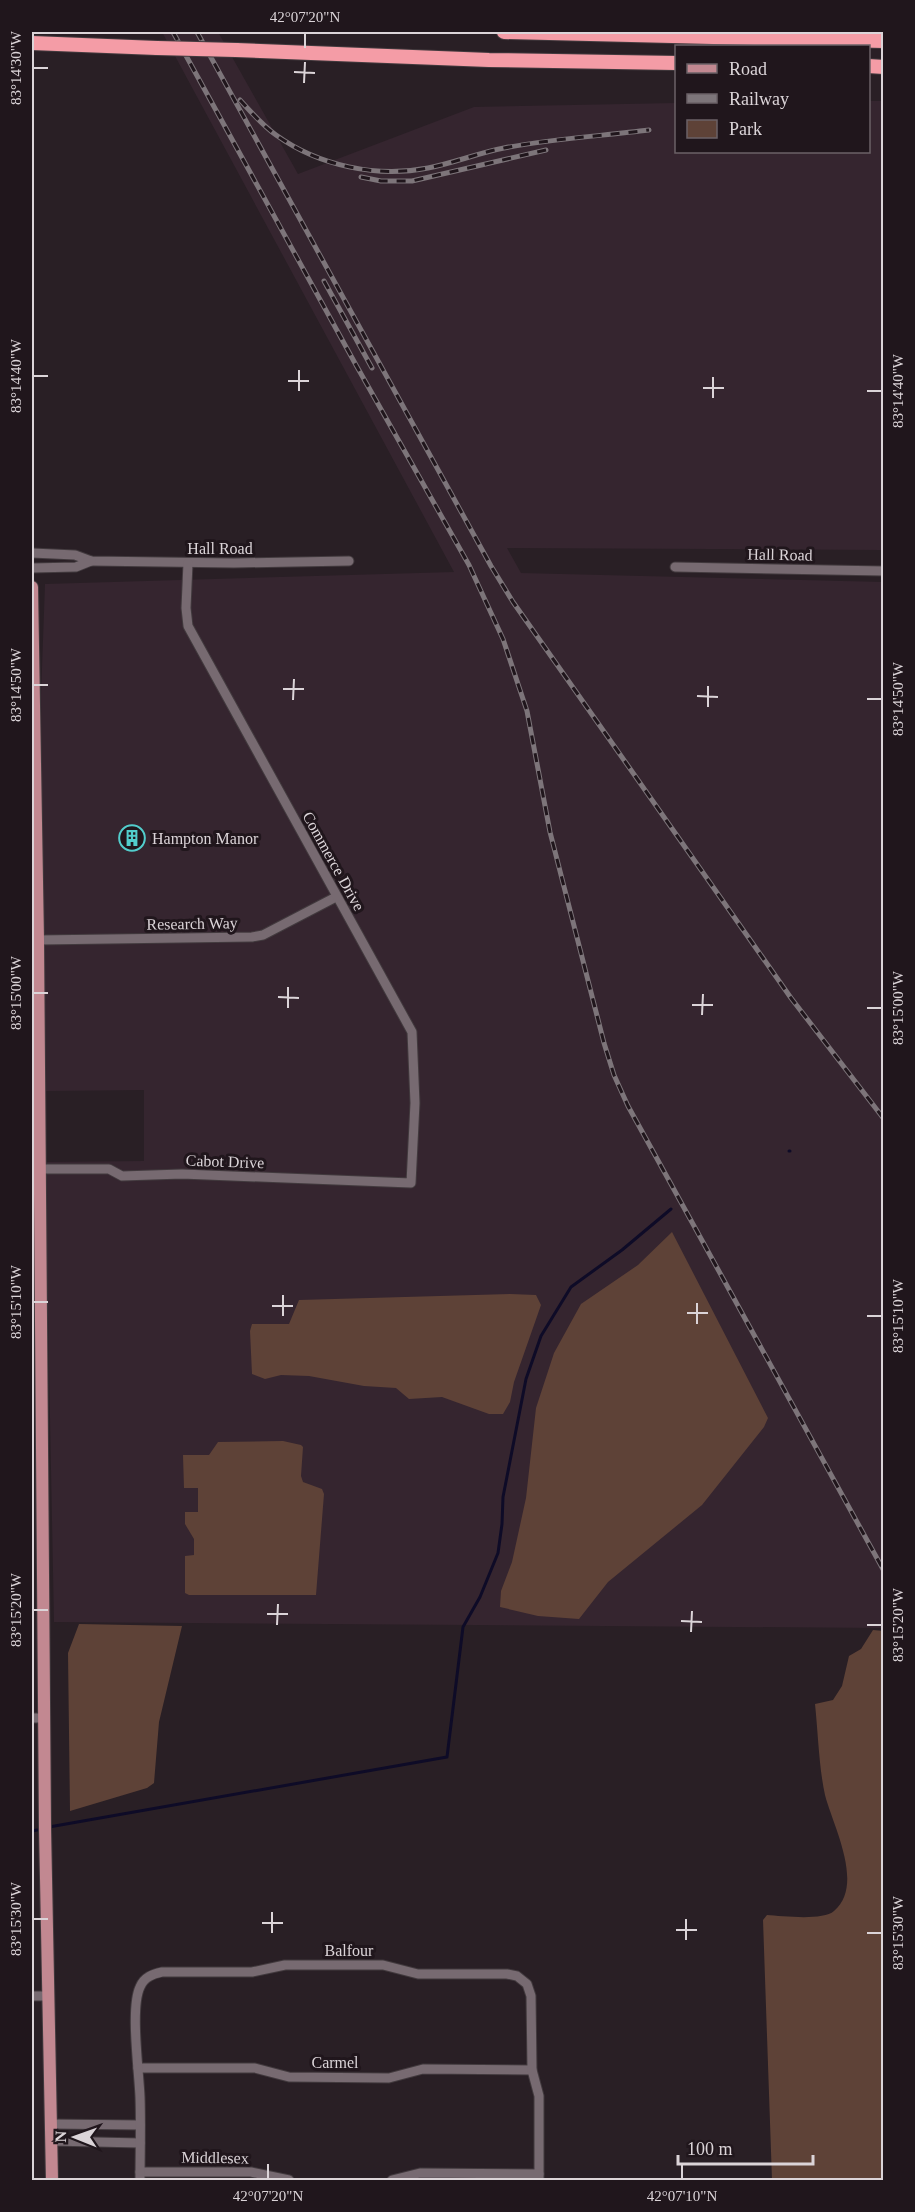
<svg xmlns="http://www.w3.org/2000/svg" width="915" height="2212" font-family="'Times New Roman',serif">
	<rect width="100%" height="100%" fill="#291f25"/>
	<!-- built -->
	<polygon fill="#35252f" points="162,32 218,32 298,174 474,107 676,103 676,152 868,152 869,101 883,101 883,550 507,548 521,573 883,582 883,1628 54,1622 45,1162 144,1161 144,1090 45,1091 41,696 45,584 454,572"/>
	<!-- green -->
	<g fill="#5e4237">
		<polygon points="672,1232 768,1418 764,1427 702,1505 608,1582 579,1619 538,1616 500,1607 501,1591 512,1562 526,1498 536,1408 554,1353 581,1304 638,1265"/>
		<polygon points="510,1294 536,1295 541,1305 514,1382 510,1402 503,1414 489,1414 442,1397 409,1399 396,1388 364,1386 309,1376 281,1375 265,1379 252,1374 250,1331 252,1324 289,1324 299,1300"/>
		<polygon points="283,1441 301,1445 303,1447 301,1476 303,1482 322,1489 324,1494 316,1595 189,1595 185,1593 185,1556 194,1555 194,1539 185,1524 185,1512 198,1512 198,1488 184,1488 183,1455 209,1455 218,1442"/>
		<polygon points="79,1624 182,1626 159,1722 154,1783 147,1788 70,1811 68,1653"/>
		<path d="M873 1630 884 1631 883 2180H772L763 1920 767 1915C782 1916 823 1921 834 1911 865 1885 833 1826 825 1795 819 1768 818 1732 815 1704L833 1700 842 1686 849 1656 861 1649Z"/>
	</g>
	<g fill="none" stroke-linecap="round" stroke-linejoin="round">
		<!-- stream -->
		<g stroke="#0e0b27" stroke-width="3">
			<polyline points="789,1151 790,1151"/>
			<polyline points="49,1827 447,1757 463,1627 480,1597 498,1553 502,1524 503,1497 526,1379 541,1336 571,1287 622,1250 671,1209"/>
			<polyline points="32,1831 37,1830"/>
		</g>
		<!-- minor casing -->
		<g stroke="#423a3e" stroke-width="11">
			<g id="minor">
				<polyline points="32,553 75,555 91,561 234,563 349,561"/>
				<polyline points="675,567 884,571"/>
				<polyline points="32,568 76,567 91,561"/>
				<polyline points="38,940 252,937 263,935 336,897"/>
				<polyline points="39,1169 109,1169 122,1176 182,1174 411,1183 415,1103 412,1032 188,626 186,608 188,563"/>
				<polyline points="32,1718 45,1718"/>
				<polyline points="32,1996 48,1996"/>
				<polyline points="138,2068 255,2068 289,2077 389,2078 423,2069 532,2070"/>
				<polyline points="51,2124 140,2125"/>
				<polyline points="52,2141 140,2143"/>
				<polyline points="140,2172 251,2172 289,2180"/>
				<path d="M140 2180C140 2153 141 2125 140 2097 139 2071 130 2008 140 1987 144 1977 153 1974 162 1972H252L285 1965H383L418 1974H507L517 1976 527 1984 531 1996 532 2070 539 2096V2180"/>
				<polyline points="392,2180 420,2173 539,2174"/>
			</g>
		</g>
		<!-- major casing -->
		<g stroke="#423a3e" stroke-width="14">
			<polyline id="major" points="32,587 38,940 45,1828 52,2180"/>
		</g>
		<!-- highway casing -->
		<g stroke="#423a3e" stroke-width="16">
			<g id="highway">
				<polyline points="504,32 884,41"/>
				<polyline points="32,43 157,48"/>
				<polyline points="236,50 489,60 676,63"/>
				<polyline points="868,66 884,67"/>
			</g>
		</g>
		<!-- minor -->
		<use href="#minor" stroke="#776a71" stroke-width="9"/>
		<!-- major -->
		<use href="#major" stroke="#c28891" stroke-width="12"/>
		<!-- highway -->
		<use href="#highway" stroke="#f49ca6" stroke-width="14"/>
		<!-- rail casing -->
		<g stroke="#7d757a" stroke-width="5">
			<g id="rail">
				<polyline points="173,32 356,365 469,565 503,639 527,711 550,832 604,1043 614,1075 628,1106 884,1571"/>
				<polyline points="197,32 491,566 513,602 791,998 884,1119"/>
				<path d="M240 100C251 112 262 125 276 135 319 166 377 178 428 168 454 163 478 153 504 148 551 139 601 136 649 130"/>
				<polyline points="361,177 381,181 412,181 546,150"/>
				<polyline points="324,281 372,368"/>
			</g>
		</g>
		<!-- rail -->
		<use href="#rail" stroke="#20161c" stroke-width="3" stroke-dasharray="9" stroke-linecap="butt"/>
		<!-- highway-bridge casing -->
		<g stroke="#423a3e" stroke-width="16" stroke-linecap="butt">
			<polyline id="highway-bridge" points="157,48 236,50"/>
		</g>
		<!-- highway-bridge -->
		<use href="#highway-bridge" stroke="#f49ca6" stroke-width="14"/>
	</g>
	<!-- ticks -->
	<path fill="none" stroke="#dbd4d8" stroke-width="2" d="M305 48V33M33 68H48M294 72 315 73M304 83 305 62M33 376H48M288 381H309M703 388H724M299 391V370M867 391H882M713 398V377M33 685H48M283 689H304M697 696 718 697M867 699H882M293 700 294 679M708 707V686M33 993H48M278 997 299 998M692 1005H713M288 1008V987M867 1008H882M702 1015 703 994M33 1302H48M272 1306H293M687 1313H708M283 1316V1295M867 1316H882M697 1324V1303M33 1610H48M267 1614H288M681 1621 702 1622M277 1625 278 1604M867 1625H882M691 1632 692 1611M33 1919H48M262 1923H283M676 1930H697M272 1933V1912M867 1933H882M686 1940V1919M268 2179V2164M682 2179V2164"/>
	<!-- icons -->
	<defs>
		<g id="building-ring" transform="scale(1.35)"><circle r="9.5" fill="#20161c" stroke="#52cdcc" stroke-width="1.5"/><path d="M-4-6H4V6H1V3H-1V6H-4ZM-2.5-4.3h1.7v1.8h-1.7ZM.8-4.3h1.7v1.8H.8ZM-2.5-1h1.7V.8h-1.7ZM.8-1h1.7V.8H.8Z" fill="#52cdcc"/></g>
	</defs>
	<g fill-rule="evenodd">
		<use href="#building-ring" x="132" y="838"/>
	</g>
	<g text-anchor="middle" stroke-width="6" stroke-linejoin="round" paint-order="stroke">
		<!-- street labels -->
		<g font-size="16" fill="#dbd4d8" stroke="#20161c">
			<text x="220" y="554">Hall Road</text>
			<text transform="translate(780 554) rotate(1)" y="6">Hall Road</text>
			<text transform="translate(334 861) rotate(61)" y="6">Commerce Drive</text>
			<text transform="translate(192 923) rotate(-1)" y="6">Research Way</text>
			<text transform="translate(225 1161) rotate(2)" y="6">Cabot Drive</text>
			<text x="349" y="1956">Balfour</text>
			<text x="335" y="2068">Carmel</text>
			<text transform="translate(215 2157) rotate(1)" y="6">Middlesex</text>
		</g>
		<!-- poi labels -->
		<g font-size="16" fill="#dbd4d8" stroke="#20161c" text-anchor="start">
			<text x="152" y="844">Hampton Manor</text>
		</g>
	</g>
	<!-- border -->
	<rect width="915" height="2212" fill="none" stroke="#20161c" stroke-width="66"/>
	<!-- legend -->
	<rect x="675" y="45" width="195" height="108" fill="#20161c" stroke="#6b6267" stroke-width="1.5"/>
	<rect x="687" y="64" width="30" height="9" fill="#c28891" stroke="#6b6267" stroke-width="1.5"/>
	<text x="729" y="75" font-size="18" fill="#dbd4d8">Road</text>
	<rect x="687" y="94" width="30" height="9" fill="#7d757a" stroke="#6b6267" stroke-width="1.5"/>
	<text x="729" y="105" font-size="18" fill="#dbd4d8">Railway</text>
	<rect x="687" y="120" width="30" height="18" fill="#5e4237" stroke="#6b6267" stroke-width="1.5"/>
	<text x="729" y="135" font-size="18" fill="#dbd4d8">Park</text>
	<!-- north arrow -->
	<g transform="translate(75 2137) rotate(271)" stroke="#20161c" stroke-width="4.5" paint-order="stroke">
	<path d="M0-4.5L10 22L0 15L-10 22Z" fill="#dbd4d8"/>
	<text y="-9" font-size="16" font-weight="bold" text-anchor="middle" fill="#dbd4d8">N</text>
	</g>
	<!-- scale -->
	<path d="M678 2155v9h135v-9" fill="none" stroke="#dbd4d8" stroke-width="3"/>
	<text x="687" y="2155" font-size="18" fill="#dbd4d8" stroke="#20161c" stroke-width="4.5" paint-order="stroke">100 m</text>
	<rect x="33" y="33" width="849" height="2146" fill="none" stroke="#dbd4d8" stroke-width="2"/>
	<g font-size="15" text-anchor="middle" fill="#dbd4d8">
		<text x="305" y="22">42°07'20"N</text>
		<text transform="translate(16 68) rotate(-90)" y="5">83°14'30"W</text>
		<text transform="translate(16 376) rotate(-90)" y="5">83°14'40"W</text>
		<text transform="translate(898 391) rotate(-90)" y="5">83°14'40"W</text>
		<text transform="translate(16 685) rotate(-90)" y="5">83°14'50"W</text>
		<text transform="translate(898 699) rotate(-90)" y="5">83°14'50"W</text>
		<text transform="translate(16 993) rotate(-90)" y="5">83°15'00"W</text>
		<text transform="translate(898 1008) rotate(-90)" y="5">83°15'00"W</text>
		<text transform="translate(16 1302) rotate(-90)" y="5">83°15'10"W</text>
		<text transform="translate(898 1316) rotate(-90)" y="5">83°15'10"W</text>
		<text transform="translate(16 1610) rotate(-90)" y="5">83°15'20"W</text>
		<text transform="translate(898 1625) rotate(-90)" y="5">83°15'20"W</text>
		<text transform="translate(16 1919) rotate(-90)" y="5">83°15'30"W</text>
		<text transform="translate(898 1933) rotate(-90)" y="5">83°15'30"W</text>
		<text x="268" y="2201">42°07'20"N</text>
		<text x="682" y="2201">42°07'10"N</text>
	</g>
</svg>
